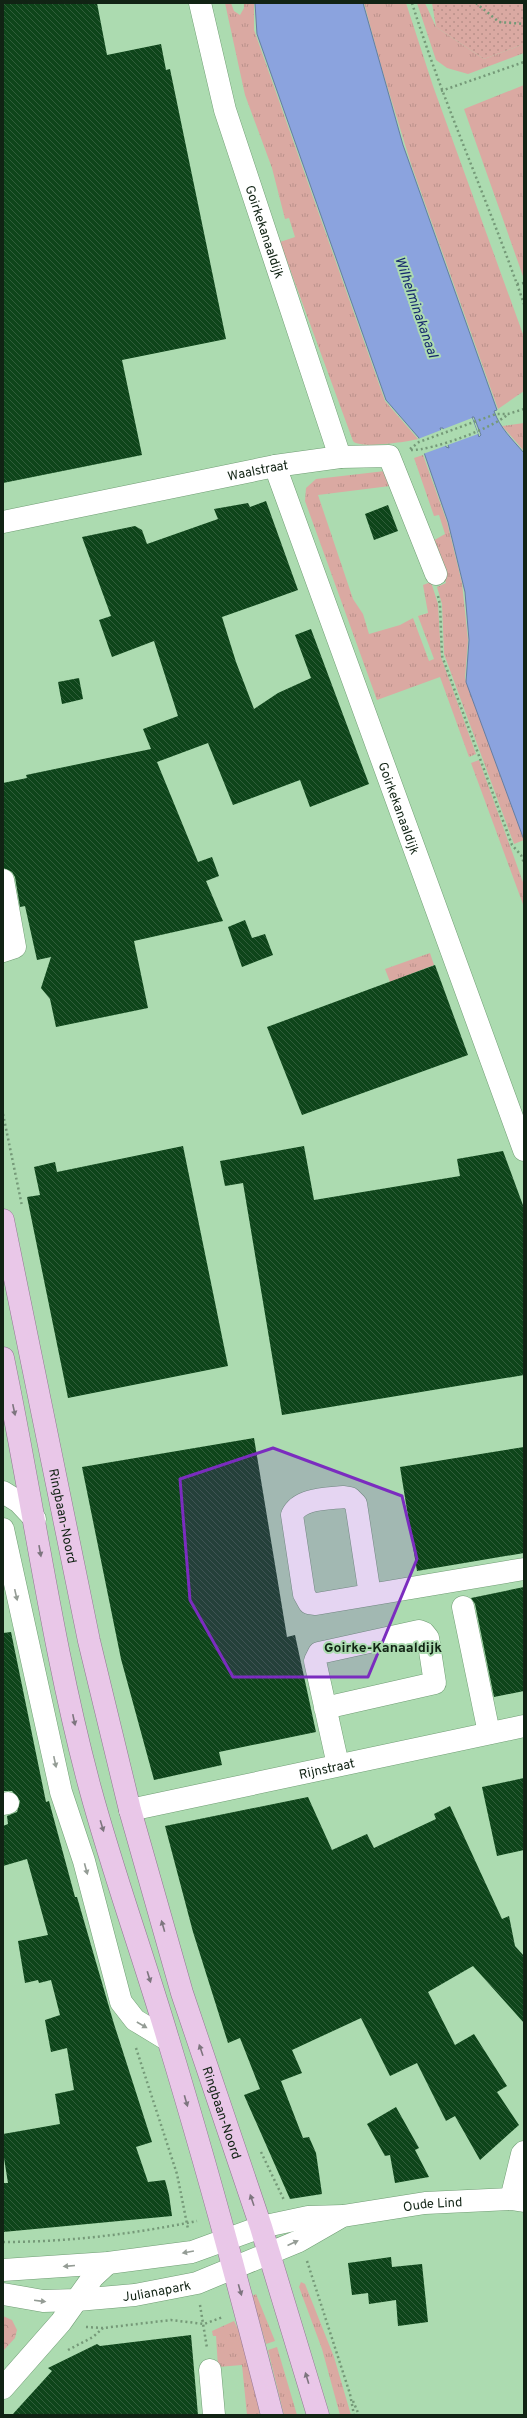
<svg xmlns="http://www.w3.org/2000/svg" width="527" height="2418" font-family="Overpass,sans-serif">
	<defs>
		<pattern id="grass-tufts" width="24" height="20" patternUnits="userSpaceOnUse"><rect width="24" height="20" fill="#daa9a2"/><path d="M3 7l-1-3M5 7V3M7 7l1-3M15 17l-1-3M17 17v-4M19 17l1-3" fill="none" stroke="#ba918b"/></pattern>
		<pattern id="park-crowns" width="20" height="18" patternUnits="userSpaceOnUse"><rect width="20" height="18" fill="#daa9a2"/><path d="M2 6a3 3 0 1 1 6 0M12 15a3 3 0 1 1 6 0" fill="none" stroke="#ba918b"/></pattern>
		<pattern id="garden-dots" width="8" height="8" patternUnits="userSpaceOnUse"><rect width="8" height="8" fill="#daa9a2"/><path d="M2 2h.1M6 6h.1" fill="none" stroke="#ba918b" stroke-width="1.8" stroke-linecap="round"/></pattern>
		<pattern id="building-back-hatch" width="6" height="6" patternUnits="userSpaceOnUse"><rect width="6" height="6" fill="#0e451a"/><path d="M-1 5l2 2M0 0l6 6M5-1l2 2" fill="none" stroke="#305d3a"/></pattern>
	</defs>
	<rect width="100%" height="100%" fill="#acdbb0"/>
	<!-- grass -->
	<g fill="url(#grass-tufts)">
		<path d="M225 3H231L234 11 240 15 244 8V3H254V30L385 401 418 439C407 442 358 449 353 441L280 242 295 237 289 218 285 219 272 168 245 95Z"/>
		<polygon points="364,3 406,3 433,86 524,337 524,391 498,409 411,164 381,66"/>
		<polygon points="417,3 425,3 436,27 484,59 524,44 524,53 468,74 447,68 436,60"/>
		<polygon points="524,85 524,279 464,109"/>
		<polygon points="524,423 524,451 502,426"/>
		<polygon points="423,455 447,522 462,583 468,640 465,678 524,840 514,844 444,654 442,604 437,587 446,583 431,542 445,534 439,515 434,516 414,458"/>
		<polygon points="385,471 390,486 318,495 353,599 363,614 369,634 400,625 413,618 429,661 434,659 418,616 428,613 423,585 431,582 438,604 441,657 476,754 469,757 440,677 377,700 305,501 306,488 316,479"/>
		<polygon points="479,760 524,885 524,907 471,763"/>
		<polygon points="430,953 434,965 390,982 385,969"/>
		<polygon points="301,2282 305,2284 334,2357 351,2415 340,2415 322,2349 299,2287"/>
		<polygon points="256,2294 275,2341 266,2344 252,2296"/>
		<polygon points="234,2321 245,2343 260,2415 247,2415 242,2365 218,2367 216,2336 213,2336 212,2331"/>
		<polygon points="277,2347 297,2415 284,2415 268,2350"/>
	</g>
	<!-- park -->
	<polygon fill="url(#park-crowns)" points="3,2316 12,2320 17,2330 15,2338 3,2351"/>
	<!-- garden -->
	<polygon fill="url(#garden-dots)" points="432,3 524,3 524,44 484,59 436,27"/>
	<!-- water -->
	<path fill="#8ba3de" stroke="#667da1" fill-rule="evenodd" d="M255 3H363L403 145 497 410 494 411C500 428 512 439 524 453V840L466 682 469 640 465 592 448 522 419 438 386 400 257 34ZM472 417H474L481 435 479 437ZM440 428H443L449 448 446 447Z"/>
	<!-- pier -->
	<polygon fill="#acdbb0" points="472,418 478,434 423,454 418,439"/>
	<!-- building -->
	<g fill="url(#building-back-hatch)">
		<polygon points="3,3 97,3 107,55 161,44 166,70 170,69 226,339 122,360 142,455 3,483"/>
		<polygon points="266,501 298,590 222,617 236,662 254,709 278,693 311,678 295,635 311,629 369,784 310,807 300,780 233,805 208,743 157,762 198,862 212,857 219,876 206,881 223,921 134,941 148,1008 56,1027 50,999 41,988 51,957 37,960 25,906 20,907 15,877 12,872 3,868 3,783 27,778 26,775 151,749 143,729 178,716 154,641 112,657 99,620 111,616 82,537 135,526 142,530 147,544 218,519 214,509 248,503 250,507"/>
		<polygon points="388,505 398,531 374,540 365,514"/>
		<polygon points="79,678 83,699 62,704 58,682"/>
		<polygon points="245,920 252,938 265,934 273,955 242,967 228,927"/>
		<polygon points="435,965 468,1055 302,1115 267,1027"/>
		<polygon points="183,1146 228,1366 68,1398 27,1197 40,1195 34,1167 55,1162 57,1172"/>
		<polygon points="304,1146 314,1200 460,1176 457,1159 503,1151 524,1208 524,1375 282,1415 243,1183 225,1186 220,1161"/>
		<polygon points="254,1438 287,1637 295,1635 316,1732 219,1752 222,1765 154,1780 121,1659 82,1467"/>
		<polygon points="524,1447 524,1553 417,1571 400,1467"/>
		<polygon points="524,1587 524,1691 494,1697 475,1604 471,1598"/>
		<polygon points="11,1632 46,1802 49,1801 75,1897 77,1897 114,2024 152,2142 136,2147 148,2182 165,2180 169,2195 172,2216 3,2232 3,2183 8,2183 3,2152 3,2134 60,2124 55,2094 74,2090 67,2048 51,2052 45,2020 60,2015 51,1980 39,1983 38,1980 25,1983 18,1941 48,1935 27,1859 3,1866 3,1826 8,1824 7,1816 17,1812 20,1801 12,1791 3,1791 3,1633"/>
		<polygon points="524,1778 524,1850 497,1856 482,1787"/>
		<polygon points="308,1797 332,1850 367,1834 374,1848 436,1819 434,1814 450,1806 502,1919 509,1916 515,1946 524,1956 524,2023 473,1966 428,1992 455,2045 474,2034 507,2086 497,2092 519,2125 480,2160 455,2116 446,2121 417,2063 390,2076 361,2018 292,2050 302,2073 281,2081 303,2138 309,2137 316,2153 322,2194 290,2199 244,2095 260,2089 240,2038 228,2043 193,1932 165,1826"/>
		<polygon points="396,2107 419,2148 415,2150 429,2177 395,2183 390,2155 385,2156 367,2124"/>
		<polygon points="391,2257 392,2267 422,2264 428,2322 398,2326 396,2300 369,2304 368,2293 352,2295 348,2263"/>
		<polygon points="191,2335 198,2415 12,2415 52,2371 48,2368 97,2344 100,2346"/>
	</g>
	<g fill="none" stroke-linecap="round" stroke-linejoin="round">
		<!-- minor casing -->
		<g stroke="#709d74" stroke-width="23">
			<g id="minor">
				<path id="s1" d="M200 3 225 110 340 457"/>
				<path id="s2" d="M275 466 524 1150"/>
				<path id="s3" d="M3 522 275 466 340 457 389 456 436 574"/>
				<polyline points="3,880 15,947 3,951"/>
				<polyline points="3,1492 19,1502 35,1519"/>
				<polyline points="3,1529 61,1792 84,1861 121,2002 135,2020 168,2040"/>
				<path d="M370 1595 356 1504 350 1498 344 1497C327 1499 300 1498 292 1515L304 1594 309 1603 316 1604 524 1569"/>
				<polyline points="463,1607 489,1733"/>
				<polyline points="325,1708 435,1683 428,1638 424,1633 419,1631 319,1653 315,1661 338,1765"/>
				<polyline points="3,1804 8,1803"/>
				<path id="s4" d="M130 1810 524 1726"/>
				<polyline points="511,2199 522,2154 524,2152"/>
				<path id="s5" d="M3 2270 108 2263 192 2252 261 2227 308 2217 343 2216 425 2203 511 2199 524 2201"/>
				<path id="s6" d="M3 2294 43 2301 77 2300 135 2295 197 2283 299 2241 339 2218"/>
				<polyline points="210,2370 214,2415"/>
				<polyline points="3,2388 61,2322 93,2277 108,2263"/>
			</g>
		</g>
		<!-- major casing -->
		<g stroke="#947594" stroke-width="23">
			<g id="major">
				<path id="s7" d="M3 1220 89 1641 130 1810 182 1993 261 2227 318 2415"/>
				<path d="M3 1358C33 1501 52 1647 90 1788 113 1873 143 1955 168 2039 206 2164 240 2289 272 2415"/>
			</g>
		</g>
		<!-- path -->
		<g stroke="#759978" stroke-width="2.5" stroke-dasharray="2 3" stroke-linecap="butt">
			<path d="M412 3C444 105 489 203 524 304"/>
			<polyline points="476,3 499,22 524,24"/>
			<polyline points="441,91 524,62"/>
			<polyline points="517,284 524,283"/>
			<polyline points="410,449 419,442 496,414 508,414 524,409"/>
			<path d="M411 450C430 451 494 428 508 414"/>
			<polyline points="438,596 440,605 442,656 512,845 521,855 524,863"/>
			<polyline points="3,1114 22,1206"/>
			<polyline points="136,2048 177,2174 188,2229"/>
			<polyline points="261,2152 284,2200"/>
			<path d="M3 2242C68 2242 133 2234 197 2221"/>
			<polyline points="307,2261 350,2394 354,2415"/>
			<polyline points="200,2305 207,2348"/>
			<polyline points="86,2327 103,2328 171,2320 204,2324 223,2317"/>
			<polyline points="68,2350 93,2337 103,2328"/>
			<polyline points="353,2401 359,2415"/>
		</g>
		<!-- minor -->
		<use href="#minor" stroke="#fff" stroke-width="22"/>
		<!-- major -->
		<use href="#major" stroke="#e9c7e8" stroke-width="22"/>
	</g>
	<!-- one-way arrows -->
	<defs><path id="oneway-solid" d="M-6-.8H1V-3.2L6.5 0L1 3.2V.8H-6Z"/></defs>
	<g fill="#7d757e">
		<use href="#oneway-solid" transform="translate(14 1410) rotate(78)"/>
		<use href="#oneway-solid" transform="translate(40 1551) rotate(80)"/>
		<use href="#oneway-solid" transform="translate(74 1720) rotate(78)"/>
		<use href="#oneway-solid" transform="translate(102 1826) rotate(73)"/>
		<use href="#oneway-solid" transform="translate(163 1926) rotate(-106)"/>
		<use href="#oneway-solid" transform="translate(149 1977) rotate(73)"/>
		<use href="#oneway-solid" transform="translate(201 2050) rotate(-109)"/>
		<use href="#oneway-solid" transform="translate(186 2101) rotate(74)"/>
		<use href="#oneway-solid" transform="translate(252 2200) rotate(-109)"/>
		<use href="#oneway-solid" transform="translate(240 2290) rotate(74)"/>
		<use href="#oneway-solid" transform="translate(307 2378) rotate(-107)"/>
	</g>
	<g fill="#949c95">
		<use href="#oneway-solid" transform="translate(16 1595) rotate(77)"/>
		<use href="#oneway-solid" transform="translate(55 1762) rotate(78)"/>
		<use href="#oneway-solid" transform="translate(86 1869) rotate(75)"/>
		<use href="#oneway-solid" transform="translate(142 2025) rotate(30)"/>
		<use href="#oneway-solid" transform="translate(293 2243) rotate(-24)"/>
		<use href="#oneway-solid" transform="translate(188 2252) rotate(170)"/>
		<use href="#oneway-solid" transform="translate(69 2266) rotate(175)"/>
		<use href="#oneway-solid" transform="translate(40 2301) rotate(7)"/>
	</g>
	<!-- marked area -->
	<path fill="#7b2cbf" fill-opacity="0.2" stroke="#7b2cbf" stroke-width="3" stroke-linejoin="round" d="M273 1448 402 1496 417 1559 368 1677H233L190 1600 180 1479Z"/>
	<g text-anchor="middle" stroke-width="4" stroke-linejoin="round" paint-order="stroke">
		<!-- street labels -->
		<g font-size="13" fill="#112314" stroke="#acdbb0">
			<text dy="5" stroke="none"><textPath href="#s1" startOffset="238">Goirkekanaaldijk</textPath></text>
			<text dy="5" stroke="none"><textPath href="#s3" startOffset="260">Waalstraat</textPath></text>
			<text dy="5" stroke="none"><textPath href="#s2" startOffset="364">Goirkekanaaldijk</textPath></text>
			<text dy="5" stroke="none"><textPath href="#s7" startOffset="302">Ringbaan-Noord</textPath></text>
			<text dy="5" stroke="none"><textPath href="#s4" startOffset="201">Rijnstraat</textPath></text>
			<text dy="5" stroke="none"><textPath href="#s7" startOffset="920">Ringbaan-Noord</textPath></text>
			<text dy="5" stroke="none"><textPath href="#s5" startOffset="437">Oude Lind</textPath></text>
			<text dy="5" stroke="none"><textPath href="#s6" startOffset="155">Julianapark</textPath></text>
		</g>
		<!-- water labels -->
		<g font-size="14" font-style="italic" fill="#16296c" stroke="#acdbb0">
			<text transform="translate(417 307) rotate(71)" y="5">Wilhelminakanaal</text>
		</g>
		<!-- neighbourhood labels -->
		<g font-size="14" font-weight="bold" fill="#112314" stroke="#acdbb0">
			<text x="383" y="1652">Goirke-Kanaaldijk</text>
		</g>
	</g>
	<!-- border -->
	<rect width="527" height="2418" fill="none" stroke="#112314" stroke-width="8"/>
</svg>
